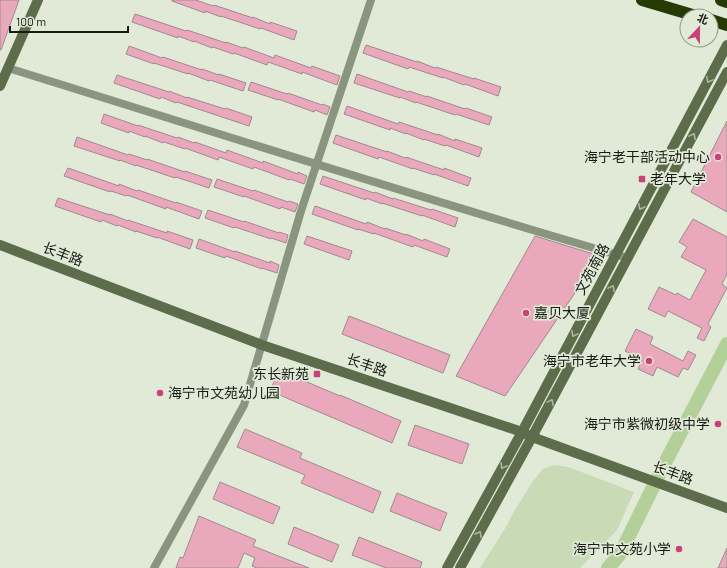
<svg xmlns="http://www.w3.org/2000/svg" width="727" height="568" font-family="Barlow,'Noto Sans SC',sans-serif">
	<rect width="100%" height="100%" fill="#e0ead7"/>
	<!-- green -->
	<polygon fill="#c8dab6" points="554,465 568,467 634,492 617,530 580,568 480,568 506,527 513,513 533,481 543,469"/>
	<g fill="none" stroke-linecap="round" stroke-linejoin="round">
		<!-- river -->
		<polyline stroke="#b4d099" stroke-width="14" points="608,568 620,554 666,461 727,344"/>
	</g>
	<!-- building -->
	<g fill="#e9a8bb" stroke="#a08a90">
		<polygon points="0,0 19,0 1,50 0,50"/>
		<polygon points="172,0 196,0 213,6 214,5 253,18 253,17 270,24 270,22 297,31 294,40 261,28 260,29 221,16 221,17 205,11 205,13 172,1"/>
		<polygon points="135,14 186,31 187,30 226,43 226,42 243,48 244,47 274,58 275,55 311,68 312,66 340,76 337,85 302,72 302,74 268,62 267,65 234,53 233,54 213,47 212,48 194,41 194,42 178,36 178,38 132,22"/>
		<polygon points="366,45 417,62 417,61 435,68 436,67 474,79 474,78 501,87 498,96 465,84 464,85 443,77 443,78 409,67 408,69 363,53"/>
		<polygon points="129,46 162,58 163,57 202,70 202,69 219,75 219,74 246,83 243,91 210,80 209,81 188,73 188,74 154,63 154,64 126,54"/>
		<polygon points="357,74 408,92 409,91 427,97 427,96 465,109 466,108 492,117 489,125 456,114 455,115 416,102 416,103 400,97 400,98 354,83"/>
		<polygon points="117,75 169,92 169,91 187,98 187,97 225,109 226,108 252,117 249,126 177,102 176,103 161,97 160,99 114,83"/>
		<polygon points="251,82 287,94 288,93 322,105 323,104 330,107 327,115 315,110 314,112 278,99 278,100 248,90"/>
		<polygon points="347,106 398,124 399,122 438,135 438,134 455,141 455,139 482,148 479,157 446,145 445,146 424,139 424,140 406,133 406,134 390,128 390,130 344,114"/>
		<polygon points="104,114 138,126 138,125 177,138 178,137 194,143 195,142 226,153 227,150 263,163 263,161 298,174 298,172 307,176 304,184 290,179 289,180 254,167 253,169 219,157 218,160 185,148 185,149 164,142 163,143 145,136 145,137 129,131 129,133 101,123"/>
		<polygon points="727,121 727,212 691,192"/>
		<polygon points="336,135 387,152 387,151 405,158 406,157 444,170 444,168 471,178 468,186 434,174 434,175 413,168 413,169 379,157 378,159 333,143"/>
		<polygon points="77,137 128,155 129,154 147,160 147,159 185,172 185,171 212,180 209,188 176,177 175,178 136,165 136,166 120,160 120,161 74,146"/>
		<polygon points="68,168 119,186 119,184 137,191 138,190 176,203 176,202 202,211 199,219 166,207 166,209 127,195 126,196 111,191 110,192 64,176"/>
		<polygon points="323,176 374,193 375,192 393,199 393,198 431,210 432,209 458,218 455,227 422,215 422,216 382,203 382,204 366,198 366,200 320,184"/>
		<polygon points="217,179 253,191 254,190 288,202 289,201 298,204 295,212 281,207 280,209 244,196 244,197 214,187"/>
		<polygon points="58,198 110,215 110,214 128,221 128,220 167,233 167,231 193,240 190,249 157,237 157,238 136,231 136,232 118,225 117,226 102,220 101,222 55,206"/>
		<polygon points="315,206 366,224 367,222 385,229 385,228 406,235 406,234 423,241 424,239 450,249 447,257 414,245 413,247 374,233 374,234 358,229 358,230 312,214"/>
		<polygon points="208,210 244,222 244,221 279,233 279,232 288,235 286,243 271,238 271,239 235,227 234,228 205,218"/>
		<polygon points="693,219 727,237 727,274 722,284 727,288 708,324 711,327 704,341 697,338 702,328 668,311 665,317 648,309 659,287 676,295 677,293 690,300 706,270 681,257 687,247 679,242"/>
		<polygon points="307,236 352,251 349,260 304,244"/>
		<polygon points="535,236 600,256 505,396 456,376"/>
		<polygon points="199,239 235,252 235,251 270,263 270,261 279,265 277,273 262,268 262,269 226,256 225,258 196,248"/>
		<polygon points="349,316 450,355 443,373 342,334"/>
		<polygon points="636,329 653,337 650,344 683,361 688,351 696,355 688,370 683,368 678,377 657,367 653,376 638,369 642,360 625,351"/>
		<polygon points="279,370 340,396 340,395 401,421 392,443 270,391"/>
		<polygon points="415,425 469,444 462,464 408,445"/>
		<polygon points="245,429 302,453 300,458 381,492 373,513 301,483 305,475 237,447"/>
		<polygon points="220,482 280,507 273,524 213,499"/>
		<polygon points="397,493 447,513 440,531 390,511"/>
		<polygon points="199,516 256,540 253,546 309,568 257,568 252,566 255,558 244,553 238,568 176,568 180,557 183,558"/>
		<polygon points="294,527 339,545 332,562 288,544"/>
		<polygon points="359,537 422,562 420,568 386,568 352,555"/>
		<polygon points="727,548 727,568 718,568"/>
	</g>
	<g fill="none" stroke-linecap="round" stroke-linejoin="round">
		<!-- street -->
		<g stroke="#89957e" stroke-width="8">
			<path d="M8 68C214 132 420 198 628 258"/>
			<polyline points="154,568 244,405 301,211 371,0"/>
		</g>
		<!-- secondary -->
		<g stroke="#5d6d4c" stroke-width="10">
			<polyline points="0,86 38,0"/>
			<polyline points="0,245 262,345 522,432 532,437 727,508"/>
			<polyline points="447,568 522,432 727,45"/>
			<polyline points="460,568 532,437 727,72"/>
		</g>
		<!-- highway -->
		<g stroke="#253a05" stroke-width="12">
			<polyline points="642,0 696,16"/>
			<polyline points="721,0 727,2"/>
			<polyline points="711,20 727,25"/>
		</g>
	</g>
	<!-- one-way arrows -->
	<defs><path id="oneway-chevron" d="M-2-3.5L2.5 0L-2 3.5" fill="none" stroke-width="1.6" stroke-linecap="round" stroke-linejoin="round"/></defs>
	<g stroke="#acb89f">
		<use href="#oneway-chevron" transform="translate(709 80) rotate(118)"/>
		<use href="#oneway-chevron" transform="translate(693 136) rotate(-62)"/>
		<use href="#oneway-chevron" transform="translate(641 207) rotate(118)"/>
		<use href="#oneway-chevron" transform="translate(612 288) rotate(-62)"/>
		<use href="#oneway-chevron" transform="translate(574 334) rotate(118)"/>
		<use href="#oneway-chevron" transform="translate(551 402) rotate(-62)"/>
		<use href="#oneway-chevron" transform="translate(503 466) rotate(119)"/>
		<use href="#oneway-chevron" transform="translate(479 534) rotate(-61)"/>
	</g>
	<!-- markers -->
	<g fill="#ca4078" stroke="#e0ead7" stroke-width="1.5">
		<circle cx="718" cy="157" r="4"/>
		<rect x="638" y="175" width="8" height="8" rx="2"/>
		<circle cx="526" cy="313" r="4"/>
		<circle cx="649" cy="361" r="4"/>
		<rect x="313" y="370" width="8" height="8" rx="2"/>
		<circle cx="160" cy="393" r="4"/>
		<circle cx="718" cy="424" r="4"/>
		<circle cx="679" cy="549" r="4"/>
	</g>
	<g text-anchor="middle" stroke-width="3.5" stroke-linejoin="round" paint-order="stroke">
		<!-- poi labels -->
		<g font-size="14" fill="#181b14" stroke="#e0ead7" text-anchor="end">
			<text x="710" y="162">海宁老干部活动中心</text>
			<text x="650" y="184" text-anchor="start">老年大学</text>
			<text x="534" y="318" text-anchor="start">嘉贝大厦</text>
			<text x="641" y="366">海宁市老年大学</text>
			<text x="309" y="379">东长新苑</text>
			<text x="168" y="398" text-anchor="start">海宁市文苑幼儿园</text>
			<text x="710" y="429">海宁市紫微初级中学</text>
			<text x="671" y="554">海宁市文苑小学</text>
		</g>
		<!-- street labels -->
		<g font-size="14" fill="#181b14" stroke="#e0ead7">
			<text transform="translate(63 254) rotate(21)" y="5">长丰路</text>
			<text transform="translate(592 269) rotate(-62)" y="5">文苑南路</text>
			<text transform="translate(367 365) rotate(19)" y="5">长丰路</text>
			<text transform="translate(673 473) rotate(20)" y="5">长丰路</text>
		</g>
	</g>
	<!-- north arrow -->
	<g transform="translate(699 28) rotate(22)"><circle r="19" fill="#e0ead7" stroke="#909789"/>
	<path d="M0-3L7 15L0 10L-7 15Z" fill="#ca4078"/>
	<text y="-6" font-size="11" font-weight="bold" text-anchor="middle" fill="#181b14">北</text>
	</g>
	<!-- scale -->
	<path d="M10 26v6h118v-6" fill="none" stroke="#181b14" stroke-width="2"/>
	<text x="16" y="26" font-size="12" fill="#181b14" stroke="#e0ead7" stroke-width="3" paint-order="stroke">100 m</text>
</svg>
